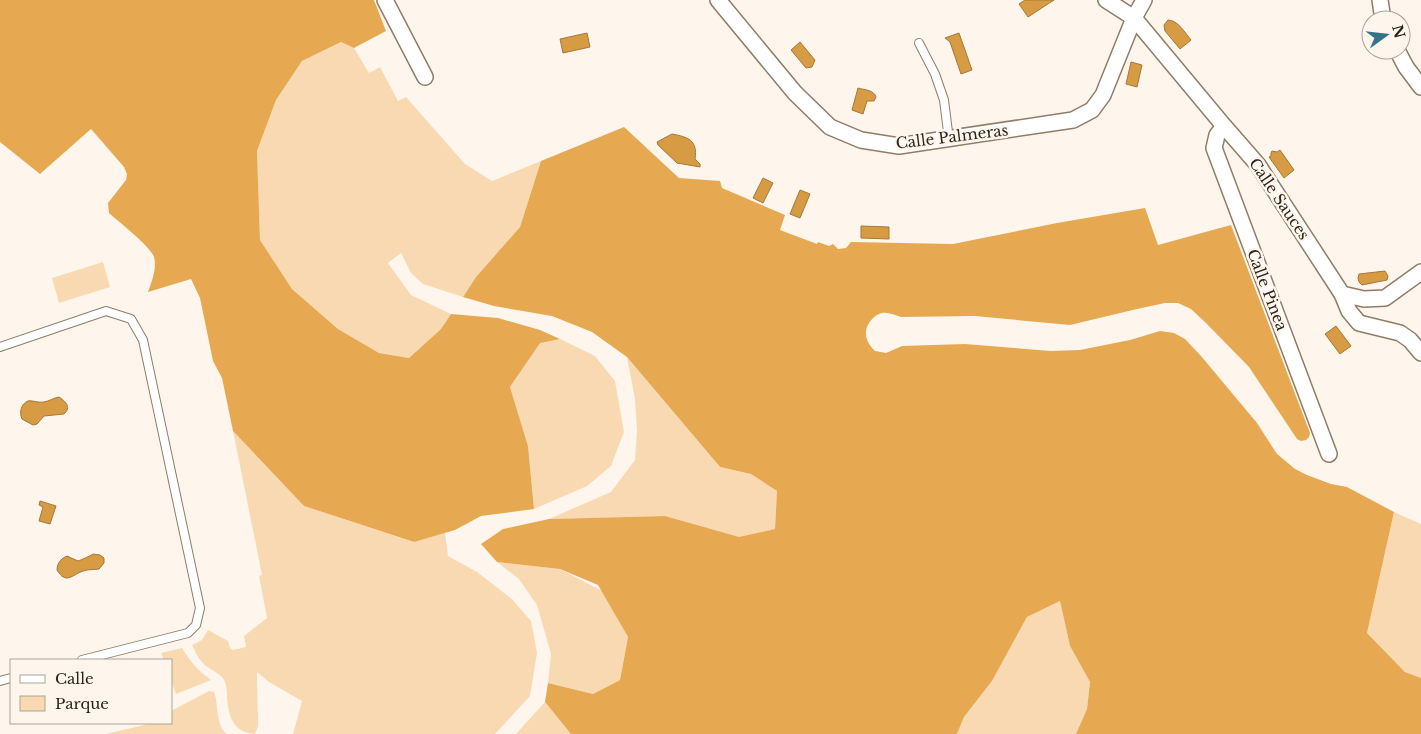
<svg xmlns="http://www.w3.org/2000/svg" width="1421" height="734" font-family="'Libre Baskerville',serif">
	<rect width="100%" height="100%" fill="#fef6ec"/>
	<!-- green -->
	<g fill="#f9d9b1">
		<polygon points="341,42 354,48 369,73 380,67 398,101 406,97 465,164 492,181 541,161 520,227 476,277 463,297 423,284 411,273 401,253 388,263 411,295 451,314 441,329 409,358 379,353 338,329 292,289 260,240 257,151 276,100 302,61"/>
		<polygon points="103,262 110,287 59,303 52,278"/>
		<polygon points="560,339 595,356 615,381 624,432 611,466 587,486 534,509 528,446 510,387 540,342"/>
		<polygon points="627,357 720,467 751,474 777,491 775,530 739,538 665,516 549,519 611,492 635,460 637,431 635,399"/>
		<path d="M233 431 304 506 413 542 445 533 448 556 477 572 512 599 531 621 537 653 530 696 495 734H293L302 701 269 682 257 672 258 726 255 734C233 732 229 718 227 698 227 693 227 687 225 682 221 672 208 670 202 662 197 657 195 650 192 645L202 640 208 630 228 641 230 648 233 650 246 647 244 636 267 618 259 576 262 575Z"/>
		<polygon points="1394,512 1421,524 1421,678 1405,672 1367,633"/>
		<polygon points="497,562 560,569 602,591 628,637 620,680 593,694 548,683 551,654 537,605 519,579"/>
		<polygon points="1060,601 1070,646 1090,682 1087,709 1076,734 957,734 964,717 992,681 1027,617"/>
		<path d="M182 648C190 661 198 671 211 680L176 694 171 681V660H164L161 653Z"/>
		<path d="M209 691 214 692C219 704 215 725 227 734H106L153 723H171V711Z"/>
		<polygon points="545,702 571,734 516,734"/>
	</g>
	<!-- forest -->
	<g fill="#e6a952">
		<path d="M0 0H374L386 31 354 48 341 42 302 61 276 100 257 151 260 240 292 289 338 329 379 353 409 358 441 329 451 314 498 318 540 330 560 339 540 343 510 387 528 446 534 509 481 516 455 530 414 542 304 506 233 431 222 378 213 361 200 298 191 279 148 292C152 281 157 268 154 257 151 247 118 221 109 213L108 203 126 180 127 174 124 167 91 129 40 174 0 142Z"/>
		<path d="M624 127 679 178 720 181 722 188 785 215 780 230 817 244 818 242 829 246 833 244 838 249 846 248 851 242 953 244 1057 223 1145 208 1158 245 1231 225 1310 433 1309 437 1306 440 1301 441 1297 439 1249 367 1206 323 1191 309 1178 303H1165L1137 309 1070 325 975 316 901 317C895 315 888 312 882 313 873 315 865 326 866 334 866 341 871 347 875 351L886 353 902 346 965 344 1051 351 1080 350 1130 340 1160 331 1174 333 1185 339 1201 356 1257 423 1277 454 1295 469 1307 475 1331 484 1347 487 1394 512 1367 633 1405 672 1421 678V734H1076L1087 709 1090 682 1070 646 1060 601 1027 617 992 681 964 717 957 734H571L545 702 548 683 593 694 620 680 628 637 598 585 560 569 497 562 481 544 503 529 549 519 665 516 739 537 775 529 777 491 751 474 720 467 627 357 592 332 552 316 494 306 463 297 476 277 520 227 541 161Z"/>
	</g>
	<!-- water -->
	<g fill="#d79b43" stroke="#a47838">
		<polygon points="1025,0 1054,0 1028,17 1019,4"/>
		<path d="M1168 20C1178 20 1185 33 1191 40L1180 49 1165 31 1164 25Z"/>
		<polygon points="587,33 590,47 563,53 560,39"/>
		<polygon points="959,33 972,70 961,74 950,42 945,38"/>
		<polygon points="800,42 815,60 812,67 806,68 791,50"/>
		<polygon points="1131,62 1142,65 1137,87 1126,84"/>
		<path d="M858 88C865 90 874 90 876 97L874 101H867L863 114 852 110Z"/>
		<path d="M672 134C688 137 698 140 695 159L700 164V167L677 163 658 145 657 142Z"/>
		<polygon points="1280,150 1294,170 1284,178 1269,157 1271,156 1271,153 1272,151 1277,152"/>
		<polygon points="763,178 773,183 763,203 753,198"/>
		<polygon points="800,190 810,194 800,218 790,214"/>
		<polygon points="861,226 889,227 889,239 861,238"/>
		<polygon points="1385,271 1388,276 1387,280 1362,285 1359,282 1358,278 1359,274"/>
		<polygon points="1336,326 1351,346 1340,354 1325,334"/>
		<path d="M59 397C65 401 72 407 64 414L44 416 37 424 33 425 22 419C19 412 21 404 28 401 31 400 39 403 44 402 50 401 53 398 59 397Z"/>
		<polygon points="40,501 56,506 50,524 39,521 43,507 39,505"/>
		<path d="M93 554 100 555 104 558V563L99 569C93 570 89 569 83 571 72 575 66 585 57 570 57 563 62 557 68 556L69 557 78 561C81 560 90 556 93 554Z"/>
	</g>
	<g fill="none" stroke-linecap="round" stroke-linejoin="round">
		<!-- service casing -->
		<g stroke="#8f7d66" stroke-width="10">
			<g id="service">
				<polyline points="919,43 935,74 944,100 949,140"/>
				<polyline points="0,347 106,311 131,319 143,340 200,608 196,625 188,633 82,660"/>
				<polyline points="0,681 11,678"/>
			</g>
		</g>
		<!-- minor casing -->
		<g stroke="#8f7d66" stroke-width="18">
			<g id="minor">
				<polyline points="385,0 425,77"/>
				<polyline points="718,0 795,93 830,127 861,140 899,146 1073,120 1092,110 1103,95 1134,18 1144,0"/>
				<polyline points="1106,0 1134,18 1224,126 1258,165 1342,294 1364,299 1385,298 1421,272"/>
				<polyline points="1380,0 1383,20"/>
				<polyline points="1397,50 1406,67 1421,87"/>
				<polyline points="1224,126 1217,135 1214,148 1329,454"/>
				<polyline points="1342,294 1349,311 1359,323 1400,333 1410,340 1421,353"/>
			</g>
		</g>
		<!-- service -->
		<use href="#service" stroke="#fff" stroke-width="8"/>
		<!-- minor -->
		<use href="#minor" stroke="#fff" stroke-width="15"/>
	</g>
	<g text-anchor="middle" stroke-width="5" stroke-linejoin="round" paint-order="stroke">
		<!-- street labels -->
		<g font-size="15" fill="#2d261d" stroke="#fef6ec">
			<text transform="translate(952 137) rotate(-7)" y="5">Calle Palmeras</text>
			<text transform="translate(1279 199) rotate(56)" y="5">Calle Sauces</text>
			<text transform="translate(1267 290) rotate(69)" y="5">Calle Pinea</text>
		</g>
	</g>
	<!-- legend -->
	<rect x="10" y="659" width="162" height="65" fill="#fef6ec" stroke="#aaa399"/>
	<rect x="20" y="675" width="25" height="8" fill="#ffffff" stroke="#aaa399"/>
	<text x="55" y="684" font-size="15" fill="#2d261d">Calle</text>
	<rect x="20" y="696" width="25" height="15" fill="#f9d9b1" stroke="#aaa399"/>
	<text x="55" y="709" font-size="15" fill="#2d261d">Parque</text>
	<!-- north arrow -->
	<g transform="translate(1386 35) rotate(75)"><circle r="24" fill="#fef6ec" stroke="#aaa399"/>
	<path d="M0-4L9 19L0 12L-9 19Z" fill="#347388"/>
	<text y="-8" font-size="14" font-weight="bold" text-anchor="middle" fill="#2d261d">N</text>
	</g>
</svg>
